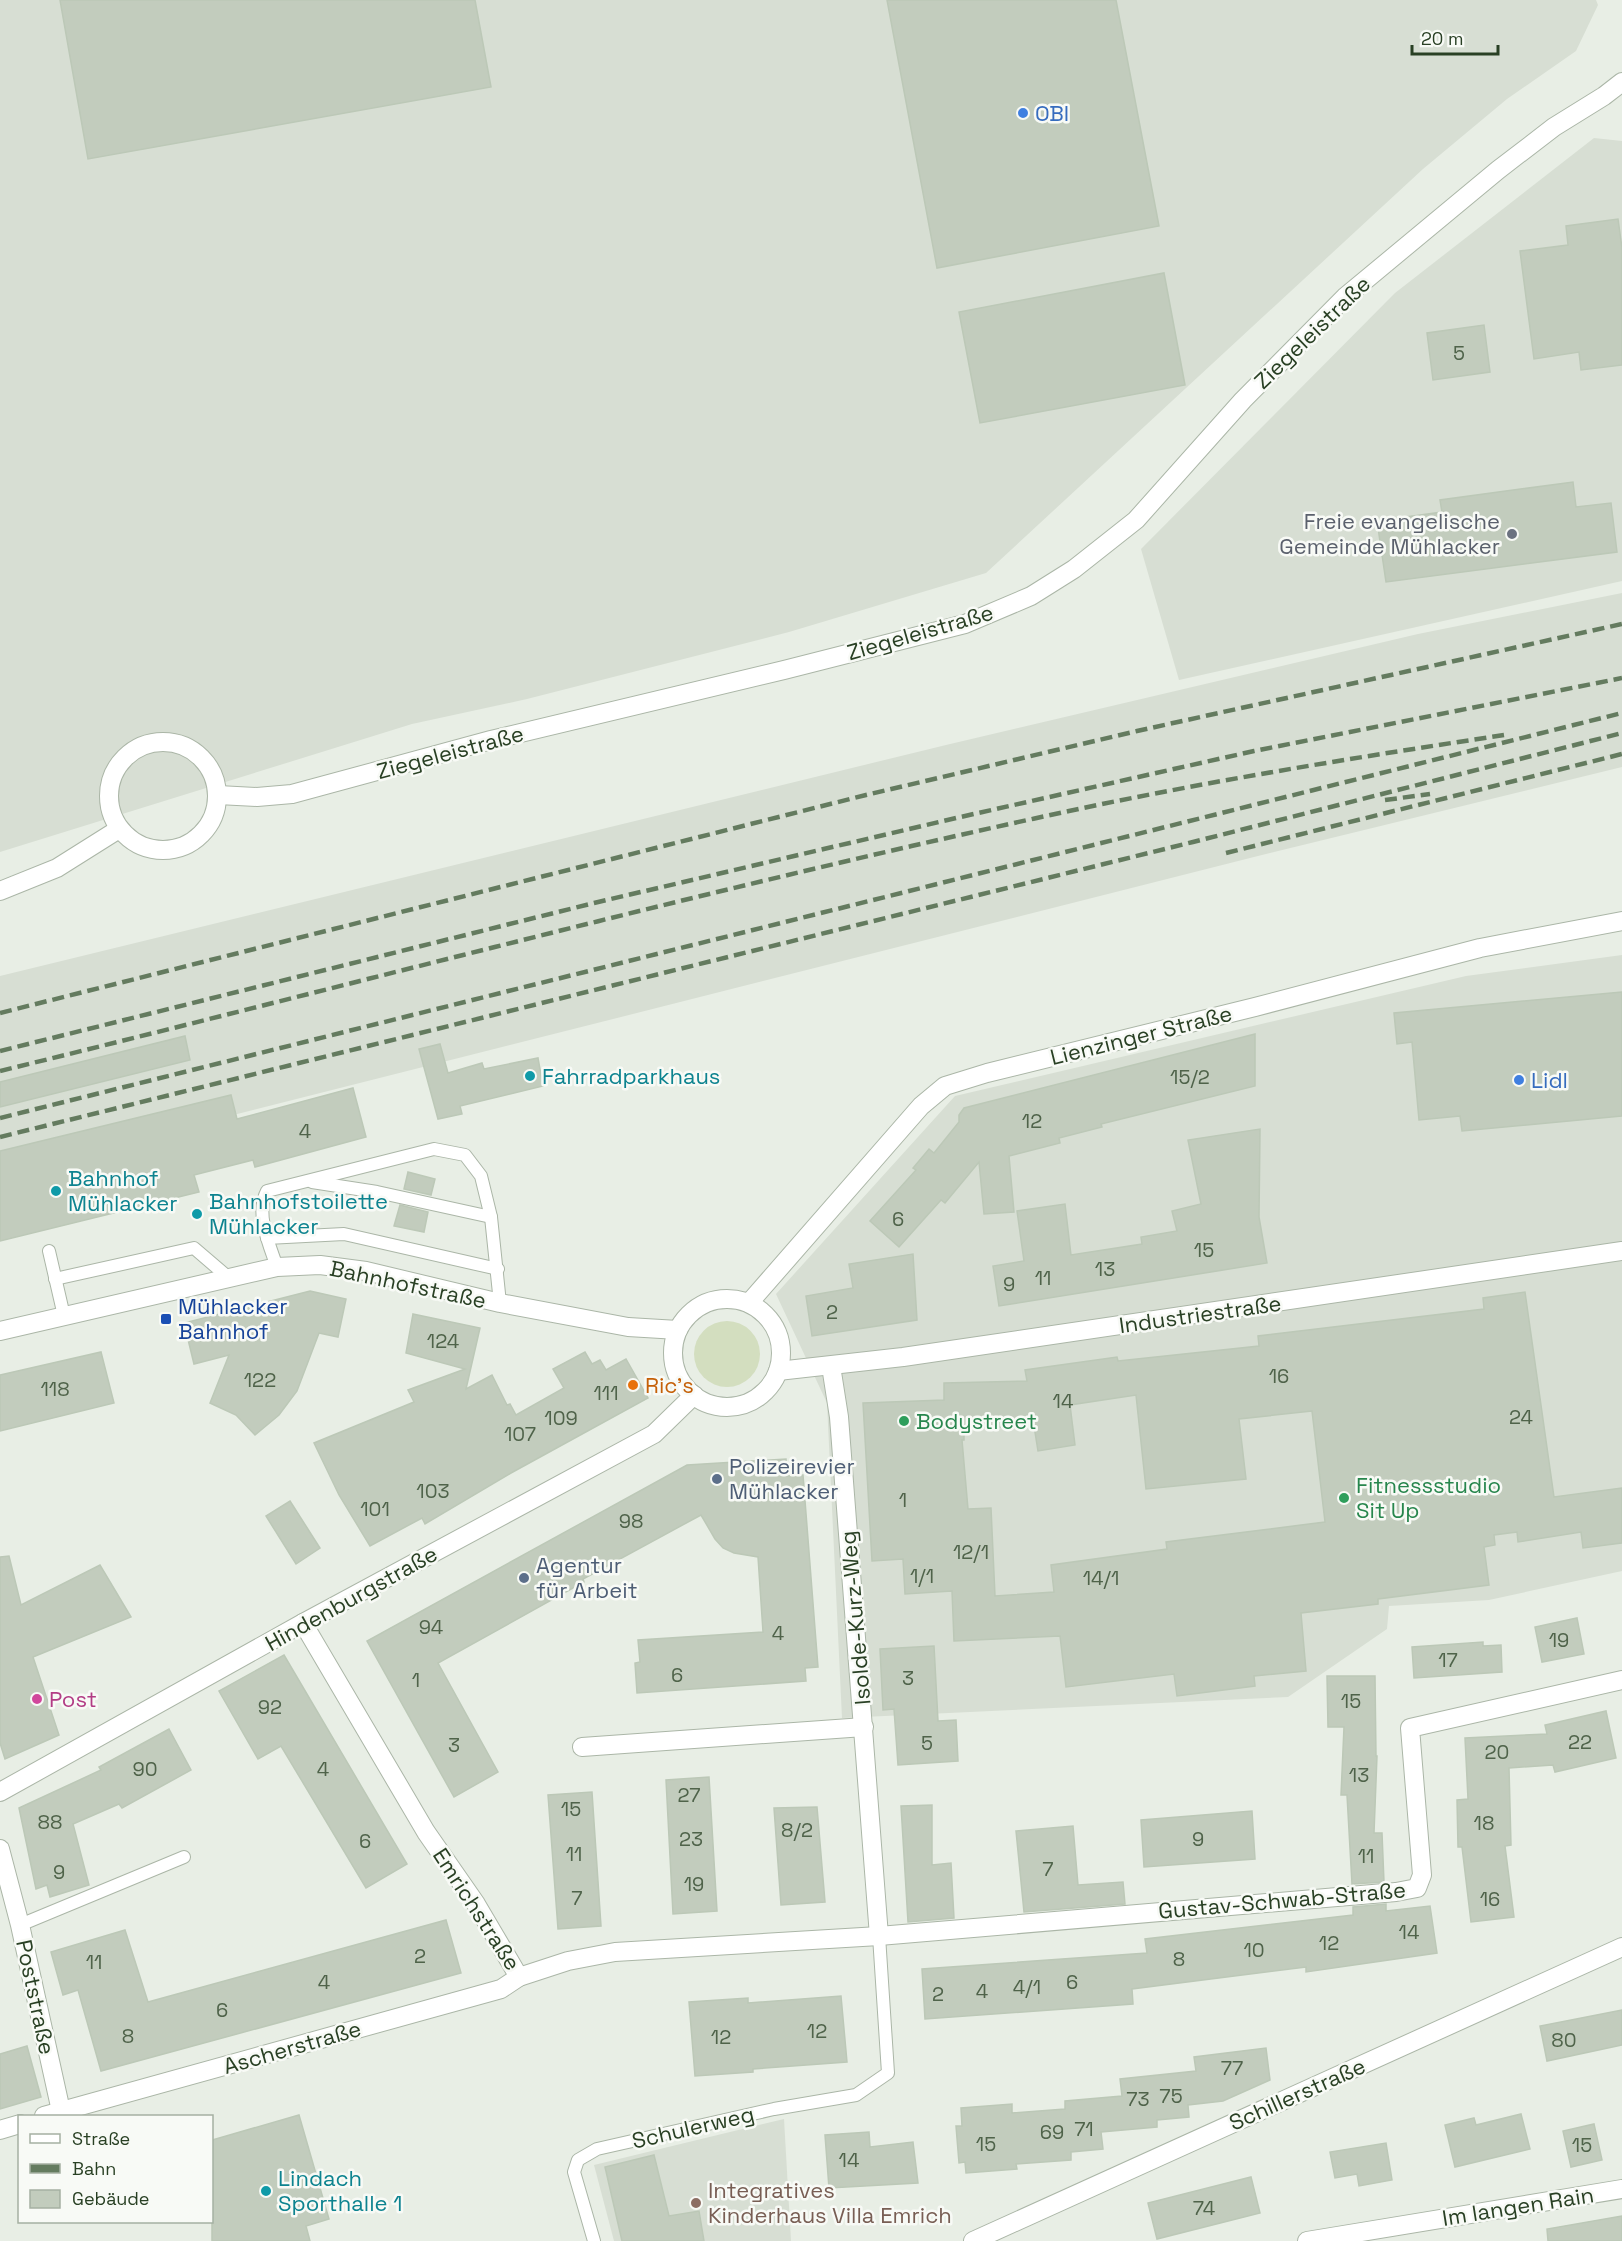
<svg xmlns="http://www.w3.org/2000/svg" width="1622" height="2241" font-family="'Space Grotesk',sans-serif">
	<rect width="100%" height="100%" fill="#e8eee5"/>
	<!-- built -->
	<g fill="#d7ded3">
		<polygon points="0,0 1596,0 1598,5 1576,51 1507,99 1423,169 986,573 789,632 527,699 412,724 0,852"/>
		<polygon points="1594,138 1622,141 1622,581 1179,680 1141,549 1395,293"/>
		<polygon points="1622,593 1622,767 1250,858 0,1174 0,976 946,745 1418,634"/>
		<polygon points="1622,955 1622,1571 1489,1600 1389,1606 1387,1629 1288,1697 842,1718 827,1403 776,1294 955,1096 1466,976"/>
		<polygon points="784,2119 791,2241 614,2241 594,2165"/>
	</g>
	<!-- green -->
	<circle fill="#d3debf" cx="727" cy="1354" r="33"/>
	<!-- building -->
	<g fill="#c2ccbd" stroke="#bcc8b7" stroke-width="1.5" fill-rule="evenodd">
		<polygon points="60,0 475,0 491,87 88,159"/>
		<polygon points="887,0 1116,0 1159,226 937,268"/>
		<polygon points="1618,219 1622,248 1622,365 1581,370 1579,352 1534,359 1520,251 1568,245 1566,226"/>
		<polygon points="1164,273 1185,385 980,423 959,312"/>
		<polygon points="1484,325 1490,372 1433,380 1427,333"/>
		<polygon points="1573,482 1576,507 1611,503 1617,552 1386,582 1377,521 1442,512 1440,500"/>
		<polygon points="1622,992 1622,1116 1462,1131 1460,1116 1419,1120 1412,1042 1397,1044 1394,1013"/>
		<polygon points="1255,1034 1255,1086 1101,1124 1102,1127 1059,1138 1060,1143 1009,1156 1014,1212 984,1214 979,1162 945,1203 941,1200 899,1247 870,1221 916,1170 913,1168 929,1149 934,1153 959,1122 959,1115 964,1108"/>
		<polygon points="185,1036 190,1060 0,1107 0,1082"/>
		<polygon points="440,1044 448,1073 482,1063 484,1069 538,1058 543,1086 460,1106 462,1114 438,1119 419,1049"/>
		<polygon points="353,1088 366,1137 255,1167 253,1160 194,1175 199,1192 0,1241 0,1151 231,1095 237,1119"/>
		<polygon points="1260,1129 1259,1217 1267,1263 999,1306 993,1266 1024,1261 1017,1211 1065,1204 1071,1255 1142,1244 1141,1237 1177,1231 1172,1211 1201,1204 1188,1140"/>
		<polygon points="408,1172 435,1179 431,1195 404,1189"/>
		<polygon points="400,1205 428,1212 424,1232 394,1226"/>
		<polygon points="913,1254 917,1320 812,1336 806,1296 853,1288 849,1264"/>
		<polygon points="310,1291 346,1299 338,1337 319,1333 297,1391 279,1415 255,1435 236,1415 210,1403 229,1355 194,1364 184,1323"/>
		<path d="M1525 1292 1554 1497 1622 1488V1543L1583 1548 1581 1532 1518 1542 1517 1532 1494 1535 1495 1545 1484 1547 1489 1585 1378 1599V1604L1301 1613 1306 1671 1254 1676 1255 1686 1177 1696 1174 1674 1066 1687 1060 1636 954 1641 952 1591 905 1594 903 1559 872 1561 863 1403 944 1400V1383L1027 1381 1025 1370 1117 1357 1118 1361 1259 1346 1258 1336 1484 1309 1483 1298ZM1136 1395 1146 1489 1246 1479 1239 1419 1312 1411 1325 1522 1166 1542 1167 1549 1051 1565 1054 1592 995 1596 991 1508 968 1509 962 1440H964V1428L1034 1426 1038 1451 1075 1445 1070 1405Z"/>
		<polygon points="413,1314 480,1328 466,1389 492,1375 507,1405 510,1404 516,1415 564,1388 553,1369 585,1352 592,1364 600,1360 606,1370 626,1359 648,1398 511,1473 425,1524 422,1518 370,1546 339,1495 314,1443 414,1402 408,1390 465,1369 406,1353"/>
		<polygon points="101,1352 114,1403 0,1431 0,1375"/>
		<polygon points="786,1459 787,1476 803,1475 818,1667 805,1668 806,1681 637,1693 635,1663 640,1662 638,1640 763,1632 758,1557 734,1553 723,1548 715,1539 701,1515 583,1579 584,1582 438,1663 498,1772 454,1797 367,1641 687,1465"/>
		<polygon points="290,1501 320,1548 296,1564 266,1516"/>
		<polygon points="9,1556 21,1605 100,1565 131,1617 33,1657 59,1735 5,1759 0,1743 0,1557"/>
		<polygon points="1577,1618 1584,1654 1542,1662 1535,1627"/>
		<polygon points="1483,1642 1483,1646 1501,1645 1502,1672 1414,1678 1412,1647"/>
		<polygon points="934,1646 938,1721 956,1720 958,1761 898,1765 894,1709 883,1710 880,1649"/>
		<polygon points="284,1655 407,1864 366,1888 281,1746 258,1759 219,1691"/>
		<polygon points="1327,1676 1375,1676 1376,1756 1377,1756 1374,1833 1382,1833 1384,1882 1352,1884 1347,1795 1341,1795 1344,1727 1328,1727"/>
		<polygon points="1606,1711 1616,1758 1555,1772 1553,1765 1509,1768 1511,1845 1505,1846 1514,1917 1471,1922 1462,1847 1458,1847 1457,1800 1468,1799 1465,1738 1547,1734 1545,1725"/>
		<polygon points="169,1729 191,1770 122,1808 119,1804 73,1824 89,1885 50,1897 47,1885 36,1889 19,1808 101,1770 99,1767"/>
		<polygon points="709,1777 717,1911 673,1914 666,1780"/>
		<polygon points="592,1792 601,1926 558,1929 548,1795"/>
		<polygon points="932,1805 932,1865 951,1863 954,1918 908,1922 901,1806"/>
		<polygon points="817,1807 825,1902 781,1905 774,1808"/>
		<polygon points="1252,1811 1255,1859 1144,1867 1141,1820"/>
		<polygon points="1073,1826 1078,1885 1123,1882 1125,1904 1024,1912 1016,1831"/>
		<polygon points="1386,1904 1386,1911 1430,1906 1437,1953 1306,1972 1306,1967 1132,1989 1133,2004 925,2019 922,1969 1147,1953 1145,1939 1353,1915 1353,1907"/>
		<polygon points="446,1920 461,1973 101,2071 78,1990 63,1995 51,1952 125,1930 148,2002"/>
		<polygon points="841,1996 847,2062 753,2069 753,2072 695,2076 689,2002 748,1998 748,2003"/>
		<polygon points="1622,2010 1622,2045 1547,2061 1540,2026"/>
		<polygon points="27,2046 41,2097 0,2109 0,2054"/>
		<polygon points="1266,2048 1270,2080 1223,2101 1188,2105 1189,2117 1157,2120 1157,2127 1101,2132 1103,2149 1071,2152 1071,2160 1016,2164 1017,2169 966,2173 965,2162 959,2163 956,2126 962,2126 961,2108 1012,2104 1012,2113 1065,2109 1065,2101 1122,2096 1120,2079 1196,2071 1194,2057"/>
		<polygon points="1521,2114 1530,2149 1455,2167 1445,2125 1474,2118 1476,2125"/>
		<polygon points="299,2115 329,2219 306,2226 310,2241 212,2241 212,2140"/>
		<polygon points="1594,2124 1602,2160 1571,2167 1563,2131"/>
		<polygon points="869,2132 870,2147 913,2142 918,2183 829,2188 825,2135"/>
		<polygon points="1386,2143 1392,2180 1359,2186 1357,2174 1335,2178 1330,2152"/>
		<polygon points="654,2155 669,2216 699,2211 704,2241 622,2241 605,2167"/>
		<polygon points="1251,2177 1260,2213 1157,2239 1148,2203"/>
		<polygon points="1622,2216 1622,2241 1548,2241 1547,2229"/>
	</g>
	<g fill="none" stroke-linecap="round" stroke-linejoin="round">
		<!-- service casing -->
		<g stroke="#abb6a7" stroke-width="14">
			<g id="service">
				<polyline points="312,1182 377,1192 491,1217"/>
				<polyline points="267,1238 344,1234 498,1269"/>
				<polyline points="49,1251 64,1316"/>
				<path d="M277 1267C269 1244 255 1213 267 1191L434 1149 465 1155 481 1176 491 1217 500 1303"/>
				<polyline points="55,1279 194,1248 229,1278"/>
				<polyline points="20,1925 184,1857"/>
				<polyline points="594,2241 574,2172 578,2160 597,2149 774,2109 856,2095 888,2073 879,1936"/>
			</g>
		</g>
		<!-- minor casing -->
		<g stroke="#abb6a7" stroke-width="20">
			<g id="minor">
				<circle cx="727" cy="1353" r="54"/>
				<polyline points="749,1303 921,1106 945,1086 987,1073 1255,1007 1480,948 1622,921"/>
				<polyline points="0,1331 277,1267 320,1265 366,1271 500,1303 628,1327 678,1330"/>
				<polyline points="831,1366 839,1417 879,1936"/>
				<polyline points="778,1371 903,1357 1622,1251"/>
				<polyline points="303,1623 426,1832 476,1904 519,1977 568,1961 615,1952 879,1936 1396,1892 1417,1888 1422,1875 1410,1728 1622,1680"/>
				<polyline points="582,1747 864,1727"/>
				<polyline points="0,1792 303,1623 654,1434 694,1395"/>
				<polyline points="0,1849 20,1925 61,2111"/>
				<polyline points="44,2116 501,1989 519,1977"/>
				<polyline points="0,2130 20,2124"/>
				<polyline points="973,2241 1622,1947"/>
				<polyline points="1307,2241 1622,2189"/>
			</g>
		</g>
		<!-- tertiary casing -->
		<g stroke="#abb6a7" stroke-width="20">
			<g id="tertiary">
				<circle cx="163" cy="796" r="54"/>
				<polyline points="218,795 257,797 292,794 491,740 784,670 965,624 1031,596 1074,569 1136,520 1243,400 1345,297 1498,170 1554,127 1604,96 1622,82"/>
				<polyline points="0,891 57,868 119,829"/>
			</g>
		</g>
		<!-- service -->
		<use href="#service" stroke="#fff" stroke-width="12"/>
		<!-- minor -->
		<use href="#minor" stroke="#fff" stroke-width="18"/>
		<!-- tertiary -->
		<use href="#tertiary" stroke="#fff" stroke-width="18"/>
		<!-- rail -->
		<g stroke="#647b5f" stroke-width="4.5" stroke-dasharray="12 6" stroke-linecap="butt">
			<polyline points="1385,800 1430,794"/>
			<polyline points="1226,853 1622,754"/>
			<polyline points="0,1013 866,795 1137,731 1622,624"/>
			<polyline points="0,1051 594,903 956,818 1254,751 1622,678"/>
			<path d="M0 1071C356 984 711 888 1069 811 1214 780 1359 757 1504 735"/>
			<polyline points="0,1118 1622,713"/>
			<polyline points="0,1137 1193,842 1622,733"/>
		</g>
	</g>
	<!-- markers -->
	<g fill="#3f7fe0" stroke="#f8faf6" stroke-width="2">
		<circle cx="1023" cy="113" r="6"/>
		<circle cx="1519" cy="1080" r="6"/>
	</g>
	<circle fill="#6b7280" stroke="#f8faf6" stroke-width="2" cx="1512" cy="534" r="6"/>
	<g fill="#0f9aa8" stroke="#f8faf6" stroke-width="2">
		<circle cx="530" cy="1076" r="6"/>
		<circle cx="56" cy="1191" r="6"/>
		<circle cx="197" cy="1214" r="6"/>
		<circle cx="266" cy="2191" r="6"/>
	</g>
	<rect fill="#1a4fb4" stroke="#f8faf6" stroke-width="2" x="160" y="1313" width="12" height="12" rx="3"/>
	<circle fill="#e8710a" stroke="#f8faf6" stroke-width="2" cx="633" cy="1385" r="6"/>
	<g fill="#2e9e5b" stroke="#f8faf6" stroke-width="2">
		<circle cx="904" cy="1421" r="6"/>
		<circle cx="1344" cy="1498" r="6"/>
	</g>
	<g fill="#5c6f8a" stroke="#f8faf6" stroke-width="2">
		<circle cx="717" cy="1479" r="6"/>
		<circle cx="524" cy="1578" r="6"/>
	</g>
	<circle fill="#d1479c" stroke="#f8faf6" stroke-width="2" cx="37" cy="1699" r="6"/>
	<circle fill="#8d6e63" stroke="#f8faf6" stroke-width="2" cx="696" cy="2203" r="6"/>
	<g text-anchor="middle" stroke-width="5" stroke-linejoin="round" paint-order="stroke">
		<!-- number labels -->
		<g font-size="20" fill="#4f634a">
			<text x="1459" y="360">5</text>
			<text x="1190" y="1084">15/2</text>
			<text x="1032" y="1128">12</text>
			<text x="305" y="1138">4</text>
			<text x="898" y="1226">6</text>
			<text x="1204" y="1257">15</text>
			<text x="1105" y="1276">13</text>
			<text x="1043" y="1285">11</text>
			<text x="1009" y="1291">9</text>
			<text x="832" y="1319">2</text>
			<text x="443" y="1348">124</text>
			<text x="1279" y="1383">16</text>
			<text x="260" y="1387">122</text>
			<text x="55" y="1396">118</text>
			<text x="606" y="1400">111</text>
			<text x="1063" y="1408">14</text>
			<text x="1521" y="1424">24</text>
			<text x="561" y="1425">109</text>
			<text x="520" y="1441">107</text>
			<text x="433" y="1498">103</text>
			<text x="903" y="1507">1</text>
			<text x="375" y="1516">101</text>
			<text x="631" y="1528">98</text>
			<text x="971" y="1559">12/1</text>
			<text x="922" y="1583">1/1</text>
			<text x="1101" y="1585">14/1</text>
			<text x="431" y="1634">94</text>
			<text x="778" y="1640">4</text>
			<text x="1559" y="1647">19</text>
			<text x="1448" y="1667">17</text>
			<text x="677" y="1682">6</text>
			<text x="908" y="1685">3</text>
			<text x="416" y="1687">1</text>
			<text x="1351" y="1708">15</text>
			<text x="270" y="1714">92</text>
			<text x="1580" y="1749">22</text>
			<text x="927" y="1750">5</text>
			<text x="454" y="1752">3</text>
			<text x="1497" y="1759">20</text>
			<text x="145" y="1776">90</text>
			<text x="323" y="1776">4</text>
			<text x="1359" y="1782">13</text>
			<text x="689" y="1802">27</text>
			<text x="571" y="1816">15</text>
			<text x="50" y="1829">88</text>
			<text x="1484" y="1830">18</text>
			<text x="797" y="1837">8/2</text>
			<text x="691" y="1846">23</text>
			<text x="1198" y="1846">9</text>
			<text x="365" y="1848">6</text>
			<text x="574" y="1861">11</text>
			<text x="1366" y="1863">11</text>
			<text x="1048" y="1876">7</text>
			<text x="59" y="1879">9</text>
			<text x="694" y="1891">19</text>
			<text x="577" y="1905">7</text>
			<text x="1490" y="1906">16</text>
			<text x="1409" y="1939">14</text>
			<text x="1329" y="1950">12</text>
			<text x="1254" y="1957">10</text>
			<text x="420" y="1963">2</text>
			<text x="1179" y="1966">8</text>
			<text x="94" y="1969">11</text>
			<text x="324" y="1989">4</text>
			<text x="1072" y="1989">6</text>
			<text x="1027" y="1994">4/1</text>
			<text x="982" y="1998">4</text>
			<text x="938" y="2001">2</text>
			<text x="222" y="2017">6</text>
			<text x="817" y="2038">12</text>
			<text x="128" y="2043">8</text>
			<text x="721" y="2044">12</text>
			<text x="1564" y="2047">80</text>
			<text x="1232" y="2075">77</text>
			<text x="1171" y="2103">75</text>
			<text x="1138" y="2106">73</text>
			<text x="1084" y="2136">71</text>
			<text x="1052" y="2139">69</text>
			<text x="986" y="2151">15</text>
			<text x="1582" y="2152">15</text>
			<text x="849" y="2167">14</text>
			<text x="1204" y="2215">74</text>
		</g>
		<!-- shop labels -->
		<g font-size="22" fill="#366cbe" stroke="#f8faf6" text-anchor="start">
			<text x="1035" y="121">OBI</text>
			<text x="1531" y="1088">Lidl</text>
		</g>
		<!-- street labels -->
		<g font-size="22" fill="#294024" stroke="#f8faf6">
			<text transform="translate(1312 332) rotate(-44)" y="8">Ziegeleistraße</text>
			<text transform="translate(920 632) rotate(-16)" y="8">Ziegeleistraße</text>
			<text transform="translate(450 752) rotate(-15)" y="8">Ziegeleistraße</text>
			<text transform="translate(1141 1035) rotate(-14)" y="8">Lienzinger Straße</text>
			<text transform="translate(408 1284) rotate(12)" y="8">Bahnhofstraße</text>
			<text transform="translate(1200 1314) rotate(-8)" y="8">Industriestraße</text>
			<text transform="translate(351 1598) rotate(-29)" y="8">Hindenburgstraße</text>
			<text transform="translate(855 1618) rotate(-95)" y="8">Isolde-Kurz-Weg</text>
			<text transform="translate(1282 1900) rotate(-5)" y="8">Gustav-Schwab-Straße</text>
			<text transform="translate(477 1909) rotate(57)" y="8">Emrichstraße</text>
			<text transform="translate(36 1997) rotate(78)" y="8">Poststraße</text>
			<text transform="translate(292 2047) rotate(-16)" y="8">Ascherstraße</text>
			<text transform="translate(1297 2094) rotate(-24)" y="8">Schillerstraße</text>
			<text transform="translate(693 2127) rotate(-13)" y="8">Schulerweg</text>
			<text transform="translate(1518 2206) rotate(-9)" y="8">Im langen Rain</text>
		</g>
		<!-- worship labels -->
		<g font-size="22" fill="#5b616d" stroke="#f8faf6" text-anchor="end">
			<text x="1500" y="529">Freie evangelische<tspan x="1500" dy="25">Gemeinde Mühlacker</tspan></text>
		</g>
		<!-- culture labels -->
		<g font-size="22" fill="#0d838f" stroke="#f8faf6" text-anchor="start">
			<text x="542" y="1084">Fahrradparkhaus</text>
			<text x="68" y="1186">Bahnhof<tspan x="68" dy="25">Mühlacker</tspan></text>
			<text x="209" y="1209">Bahnhofstoilette<tspan x="209" dy="25">Mühlacker</tspan></text>
			<text x="278" y="2186">Lindach<tspan x="278" dy="25">Sporthalle 1</tspan></text>
		</g>
		<!-- transit labels -->
		<g font-size="22" fill="#164399" stroke="#f8faf6" text-anchor="start">
			<text x="178" y="1314">Mühlacker<tspan x="178" dy="25">Bahnhof</tspan></text>
		</g>
		<!-- food labels -->
		<g font-size="22" fill="#c56008" stroke="#f8faf6" text-anchor="start">
			<text x="645" y="1393">Ric's</text>
		</g>
		<!-- leisure labels -->
		<g font-size="22" fill="#27864d" stroke="#f8faf6" text-anchor="start">
			<text x="916" y="1429">Bodystreet</text>
			<text x="1356" y="1493">Fitnessstudio<tspan x="1356" dy="25">Sit Up</tspan></text>
		</g>
		<!-- service labels -->
		<g font-size="22" fill="#4e5e75" stroke="#f8faf6" text-anchor="start">
			<text x="729" y="1474">Polizeirevier<tspan x="729" dy="25">Mühlacker</tspan></text>
			<text x="536" y="1573">Agentur<tspan x="536" dy="25">für Arbeit</tspan></text>
		</g>
		<!-- hotel labels -->
		<g font-size="22" fill="#b23c85" stroke="#f8faf6" text-anchor="start">
			<text x="49" y="1707">Post</text>
		</g>
		<!-- education labels -->
		<g font-size="22" fill="#785e54" stroke="#f8faf6" text-anchor="start">
			<text x="708" y="2198">Integratives<tspan x="708" dy="25">Kinderhaus Villa Emrich</tspan></text>
		</g>
	</g>
	<!-- legend -->
	<rect x="18" y="2115" width="195" height="108" fill="#f8faf6" stroke="#a5b0a2" stroke-width="1.5"/>
	<rect x="30" y="2134" width="30" height="9" fill="#ffffff" stroke="#a5b0a2" stroke-width="1.5"/>
	<text x="72" y="2145" font-size="18" fill="#294024">Straße</text>
	<rect x="30" y="2164" width="30" height="9" fill="#647b5f" stroke="#a5b0a2" stroke-width="1.5"/>
	<text x="72" y="2175" font-size="18" fill="#294024">Bahn</text>
	<rect x="30" y="2190" width="30" height="18" fill="#c2ccbd" stroke="#a5b0a2" stroke-width="1.5"/>
	<text x="72" y="2205" font-size="18" fill="#294024">Gebäude</text>
	<!-- scale -->
	<path d="M1412 45v9h86v-9" fill="none" stroke="#294024" stroke-width="3"/>
	<text x="1421" y="45" font-size="18" fill="#294024" stroke="#f8faf6" stroke-width="4.5" paint-order="stroke">20 m</text>
</svg>
